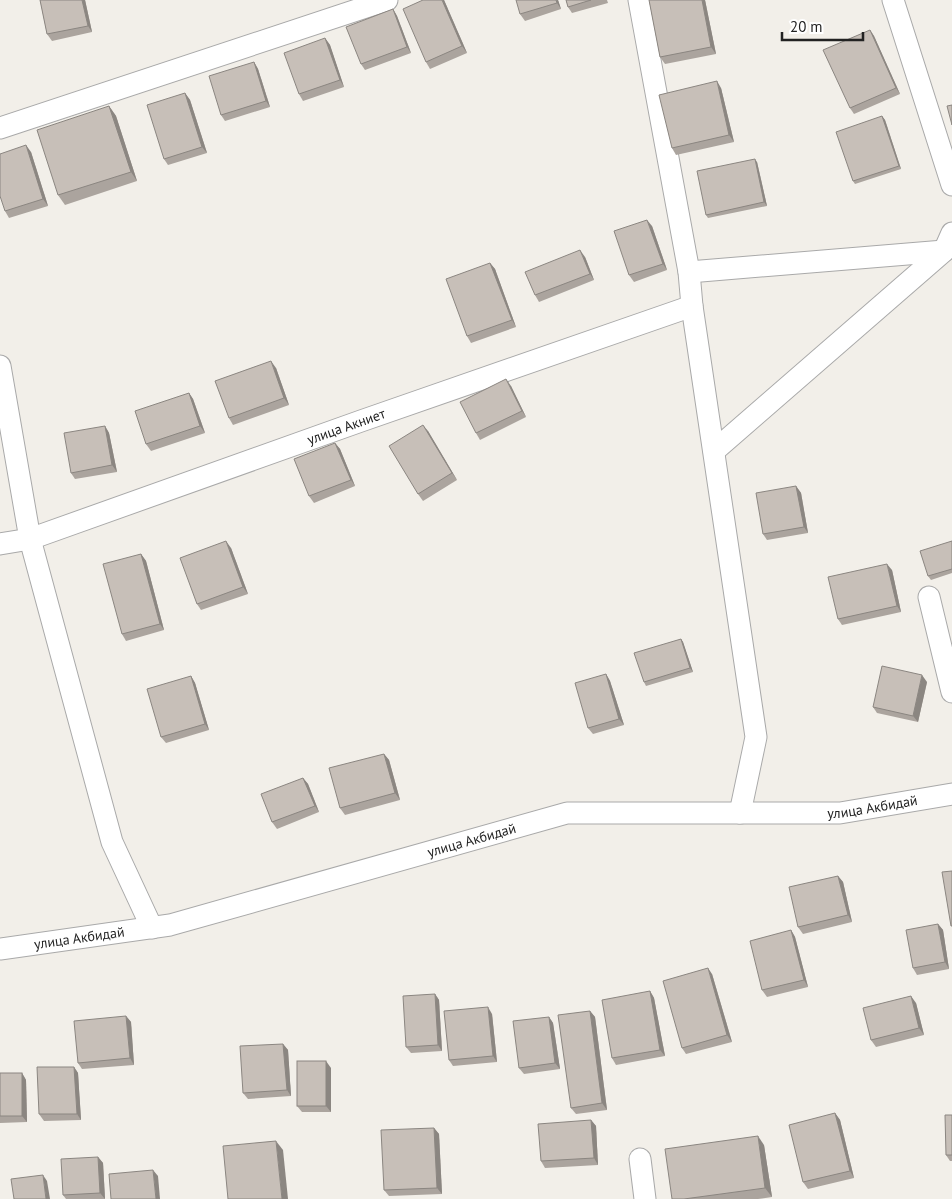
<svg xmlns="http://www.w3.org/2000/svg" width="952" height="1199" font-family="'PT Sans',sans-serif">
	<rect width="100%" height="100%" fill="#f2efe9"/>
	<g fill="none" stroke-linecap="round" stroke-linejoin="round">
		<!-- minor casing -->
		<g stroke="#a9a9a9" stroke-width="23">
			<g id="minor">
				<polyline points="639,0 689,272 692,306 756,737 740,813"/>
				<polyline points="893,0 952,185"/>
				<polyline points="0,128 387,0"/>
				<polyline points="689,272 944,251"/>
				<polyline points="0,366 30,539 112,842 152,928"/>
				<polyline points="714,451 944,251 952,233"/>
				<path id="s1" d="M0 544 30 539 361 421 692 306"/>
				<polyline points="929,597 952,692"/>
				<path id="s2" d="M0 949 170 925 567 813H840L952 794"/>
				<polyline points="640,1159 645,1199"/>
			</g>
		</g>
		<!-- minor -->
		<use href="#minor" stroke="#fff" stroke-width="21"/>
	</g>
	<!-- wall -->
	<g fill="#aba49e">
		<polygon points="40,0 85,0 92,32 52,41 47,34"/>
		<polygon points="444,0 467,53 430,69 426,62"/>
		<polygon points="558,0 561,9 525,21 520,14"/>
		<polygon points="566,0 607,0 608,3 572,13 568,7"/>
		<polygon points="649,0 705,0 716,54 665,64 660,57"/>
		<polygon points="393,9 397,16 411,53 365,70 361,64"/>
		<polygon points="870,30 874,36 900,94 854,114 850,108"/>
		<polygon points="325,38 330,45 344,87 303,101 299,94"/>
		<polygon points="254,62 258,69 270,107 225,121 221,115"/>
		<polygon points="721,88 734,142 676,155 672,148"/>
		<polygon points="185,93 190,100 207,153 168,165 164,159"/>
		<polygon points="109,106 116,116 137,181 65,205 58,195"/>
		<polygon points="882,116 885,120 901,169 855,184 853,181"/>
		<polygon points="31,152 48,206 9,218 5,211"/>
		<polygon points="757,162 767,206 708,218 706,215"/>
		<polygon points="652,226 667,270 634,282 629,275"/>
		<polygon points="585,257 594,280 539,302 535,295"/>
		<polygon points="490,263 495,269 516,327 471,343 467,336"/>
		<polygon points="276,368 289,405 233,425 229,418"/>
		<polygon points="511,386 526,417 480,440 476,433"/>
		<polygon points="189,393 193,399 205,433 151,451 146,444"/>
		<polygon points="105,426 109,433 117,472 75,479 71,473"/>
		<polygon points="428,431 457,480 423,501 418,494"/>
		<polygon points="335,443 340,449 355,486 314,503 309,496"/>
		<polygon points="796,486 801,493 808,533 767,540 763,534"/>
		<polygon points="952,541 952,573 931,580 928,576"/>
		<polygon points="231,548 248,594 201,610 197,604"/>
		<polygon points="141,554 146,561 164,630 126,641 122,634"/>
		<polygon points="892,570 901,612 842,625 838,619"/>
		<polygon points="681,639 683,642 693,672 646,686 644,682"/>
		<polygon points="606,674 610,681 624,725 593,734 588,728"/>
		<polygon points="191,676 195,683 209,730 166,743 161,737"/>
		<polygon points="927,682 918,722 877,713 873,707"/>
		<polygon points="384,754 389,760 400,800 345,815 340,808"/>
		<polygon points="303,778 308,784 319,812 277,829 272,822"/>
		<polygon points="838,876 843,882 852,922 803,934 798,927"/>
		<polygon points="938,924 943,930 949,969 917,975 913,968"/>
		<polygon points="791,930 795,937 808,987 767,997 762,990"/>
		<polygon points="712,974 732,1042 686,1054 682,1048"/>
		<polygon points="650,991 654,998 665,1056 616,1065 612,1058"/>
		<polygon points="435,994 439,1000 442,1051 411,1053 406,1047"/>
		<polygon points="916,1003 924,1035 876,1047 871,1040"/>
		<polygon points="590,1011 595,1017 607,1110 576,1114 571,1108"/>
		<polygon points="492,1014 497,1062 453,1066 449,1060"/>
		<polygon points="126,1016 131,1022 134,1065 82,1069 78,1063"/>
		<polygon points="549,1017 553,1023 560,1069 524,1074 519,1068"/>
		<polygon points="283,1044 288,1050 291,1096 248,1099 243,1093"/>
		<polygon points="74,1067 78,1073 81,1120 44,1121 39,1114"/>
		<polygon points="331,1068 331,1112 302,1112 297,1106"/>
		<polygon points="0,1073 22,1073 26,1080 27,1122 0,1123"/>
		<polygon points="835,1113 840,1120 854,1178 808,1189 803,1182"/>
		<polygon points="952,1115 952,1161 950,1161 946,1155"/>
		<polygon points="591,1120 596,1126 598,1165 545,1168 541,1161"/>
		<polygon points="434,1128 439,1134 442,1194 389,1196 384,1190"/>
		<polygon points="764,1145 772,1197 758,1199 672,1199"/>
		<polygon points="98,1157 103,1163 105,1199 66,1199 63,1195"/>
	</g>
	<!-- shaded-wall -->
	<g fill="#8b8681">
		<polygon points="82,0 85,0 92,32 88,26"/>
		<polygon points="442,0 444,0 467,53 462,46"/>
		<polygon points="556,0 558,0 561,9 557,3"/>
		<polygon points="702,0 705,0 716,54 711,47"/>
		<polygon points="393,9 397,16 411,53 407,47"/>
		<polygon points="870,30 874,36 900,94 896,88"/>
		<polygon points="325,38 330,45 344,87 340,80"/>
		<polygon points="254,62 258,69 270,107 266,101"/>
		<polygon points="717,81 721,88 734,142 729,135"/>
		<polygon points="185,93 190,100 207,153 202,147"/>
		<polygon points="109,106 116,116 137,181 131,172"/>
		<polygon points="882,116 885,120 901,169 899,166"/>
		<polygon points="26,145 31,152 48,206 43,199"/>
		<polygon points="755,159 757,162 767,206 764,202"/>
		<polygon points="647,220 652,226 667,270 663,264"/>
		<polygon points="580,250 585,257 594,280 590,274"/>
		<polygon points="490,263 495,269 516,327 512,320"/>
		<polygon points="271,361 276,368 289,405 284,398"/>
		<polygon points="506,379 511,386 526,417 522,411"/>
		<polygon points="189,393 193,399 205,433 200,426"/>
		<polygon points="423,425 428,431 457,480 452,473"/>
		<polygon points="105,426 109,433 117,472 112,465"/>
		<polygon points="335,443 340,449 355,486 351,480"/>
		<polygon points="796,486 801,493 808,533 804,527"/>
		<polygon points="226,541 231,548 248,594 243,587"/>
		<polygon points="141,554 146,561 164,630 160,624"/>
		<polygon points="887,564 892,570 901,612 897,606"/>
		<polygon points="681,639 683,642 693,672 690,668"/>
		<polygon points="606,674 610,681 624,725 619,719"/>
		<polygon points="922,675 927,682 918,722 913,716"/>
		<polygon points="191,676 195,683 209,730 205,724"/>
		<polygon points="384,754 389,760 400,800 395,793"/>
		<polygon points="303,778 308,784 319,812 315,806"/>
		<polygon points="838,876 843,882 852,922 848,915"/>
		<polygon points="938,924 943,930 949,969 945,962"/>
		<polygon points="791,930 795,937 808,987 804,980"/>
		<polygon points="708,968 712,974 732,1042 727,1035"/>
		<polygon points="650,991 654,998 665,1056 660,1050"/>
		<polygon points="435,994 439,1000 442,1051 438,1045"/>
		<polygon points="911,996 916,1003 924,1035 919,1028"/>
		<polygon points="488,1007 492,1014 497,1062 493,1056"/>
		<polygon points="590,1011 595,1017 607,1110 602,1103"/>
		<polygon points="126,1016 131,1022 134,1065 130,1058"/>
		<polygon points="549,1017 553,1023 560,1069 555,1063"/>
		<polygon points="283,1044 288,1050 291,1096 287,1090"/>
		<polygon points="326,1061 331,1068 331,1112 326,1106"/>
		<polygon points="74,1067 78,1073 81,1120 77,1114"/>
		<polygon points="22,1073 26,1080 27,1122 22,1116"/>
		<polygon points="835,1113 840,1120 854,1178 850,1171"/>
		<polygon points="591,1120 596,1126 598,1165 594,1158"/>
		<polygon points="434,1128 439,1134 442,1194 437,1188"/>
		<polygon points="758,1136 764,1145 772,1197 765,1188"/>
		<polygon points="276,1141 283,1150 288,1199 282,1199"/>
		<polygon points="98,1157 103,1163 105,1199 100,1193"/>
		<polygon points="153,1170 158,1176 160,1199 156,1199"/>
		<polygon points="43,1175 47,1181 50,1199 46,1199"/>
	</g>
	<!-- building -->
	<g fill="#c7bfb8" stroke="#8b8681">
		<polygon points="40,0 82,0 88,26 47,34"/>
		<polygon points="423,0 442,0 462,46 426,62 403,9"/>
		<polygon points="516,0 556,0 557,3 520,14"/>
		<polygon points="566,0 591,0 568,7"/>
		<polygon points="649,0 702,0 711,47 660,57"/>
		<polygon points="393,9 407,47 361,64 346,27"/>
		<polygon points="870,30 896,88 850,108 823,50"/>
		<polygon points="325,38 340,80 299,94 284,53"/>
		<polygon points="254,62 266,101 221,115 209,76"/>
		<polygon points="717,81 729,135 672,148 659,95"/>
		<polygon points="185,93 202,147 164,159 147,105"/>
		<polygon points="952,105 952,125 947,106"/>
		<polygon points="109,106 131,172 58,195 37,130"/>
		<polygon points="882,116 899,166 853,181 836,132"/>
		<polygon points="26,145 43,199 5,211 0,196 0,154"/>
		<polygon points="755,159 764,202 706,215 697,171"/>
		<polygon points="647,220 663,264 629,275 614,231"/>
		<polygon points="580,250 590,274 535,295 525,272"/>
		<polygon points="490,263 512,320 467,336 446,279"/>
		<polygon points="271,361 284,398 229,418 215,381"/>
		<polygon points="506,379 522,411 476,433 460,402"/>
		<polygon points="189,393 200,426 146,444 135,411"/>
		<polygon points="423,425 452,473 418,494 389,446"/>
		<polygon points="105,426 112,465 71,473 64,433"/>
		<polygon points="335,443 351,480 309,496 294,459"/>
		<polygon points="796,486 804,527 763,534 756,493"/>
		<polygon points="226,541 243,587 197,604 180,558"/>
		<polygon points="952,541 952,569 928,576 920,551"/>
		<polygon points="141,554 160,624 122,634 103,564"/>
		<polygon points="887,564 897,606 838,619 828,577"/>
		<polygon points="681,639 690,668 644,682 634,653"/>
		<polygon points="882,666 922,675 913,716 873,707"/>
		<polygon points="606,674 619,719 588,728 575,683"/>
		<polygon points="191,676 205,724 161,737 147,689"/>
		<polygon points="384,754 395,793 340,808 329,768"/>
		<polygon points="303,778 315,806 272,822 261,794"/>
		<polygon points="952,871 952,926 951,926 942,872"/>
		<polygon points="838,876 848,915 798,927 789,887"/>
		<polygon points="938,924 945,962 913,968 906,930"/>
		<polygon points="791,930 804,980 762,990 750,941"/>
		<polygon points="708,968 727,1035 682,1048 663,981"/>
		<polygon points="650,991 660,1050 612,1058 602,1000"/>
		<polygon points="435,994 438,1045 406,1047 403,996"/>
		<polygon points="911,996 919,1028 871,1040 863,1008"/>
		<polygon points="488,1007 493,1056 449,1060 444,1011"/>
		<polygon points="590,1011 602,1103 571,1108 558,1015"/>
		<polygon points="126,1016 130,1058 78,1063 74,1021"/>
		<polygon points="549,1017 555,1063 519,1068 513,1021"/>
		<polygon points="283,1044 287,1090 243,1093 240,1046"/>
		<rect x="297" y="1061" width="29" height="45"/>
		<polygon points="37,1067 74,1067 77,1114 39,1114"/>
		<rect x="0" y="1073" width="22" height="43"/>
		<polygon points="835,1113 850,1171 803,1182 789,1125"/>
		<polygon points="945,1115 952,1115 952,1155 946,1155"/>
		<polygon points="591,1120 594,1158 541,1161 538,1124"/>
		<polygon points="434,1128 437,1188 384,1190 381,1130"/>
		<polygon points="758,1136 765,1188 684,1199 672,1199 665,1149"/>
		<polygon points="276,1141 282,1199 228,1199 223,1146"/>
		<polygon points="98,1157 100,1193 63,1195 61,1159"/>
		<polygon points="153,1170 156,1199 111,1199 109,1174"/>
		<polygon points="43,1175 46,1199 14,1199 11,1179"/>
	</g>
	<g text-anchor="middle" stroke-width="5" stroke-linejoin="round" paint-order="stroke">
		<!-- street labels -->
		<g font-size="14" fill="#222" stroke="#fff">
			<text dy="5" stroke="none"><textPath href="#s1" startOffset="366">улица Акниет</textPath></text>
			<text dy="5" stroke="none"><textPath href="#s2" startOffset="890">улица Акбидай</textPath></text>
			<text dy="5" stroke="none"><textPath href="#s2" startOffset="485">улица Акбидай</textPath></text>
			<text dy="5" stroke="none"><textPath href="#s2" startOffset="80">улица Акбидай</textPath></text>
		</g>
	</g>
	<!-- scale -->
	<path d="M782 32v8h81v-8" fill="none" stroke="#222222" stroke-width="2.5"/>
	<text x="790" y="32" font-size="15" fill="#222222" stroke="#ffffff" stroke-width="4" paint-order="stroke">20 m</text>
</svg>
